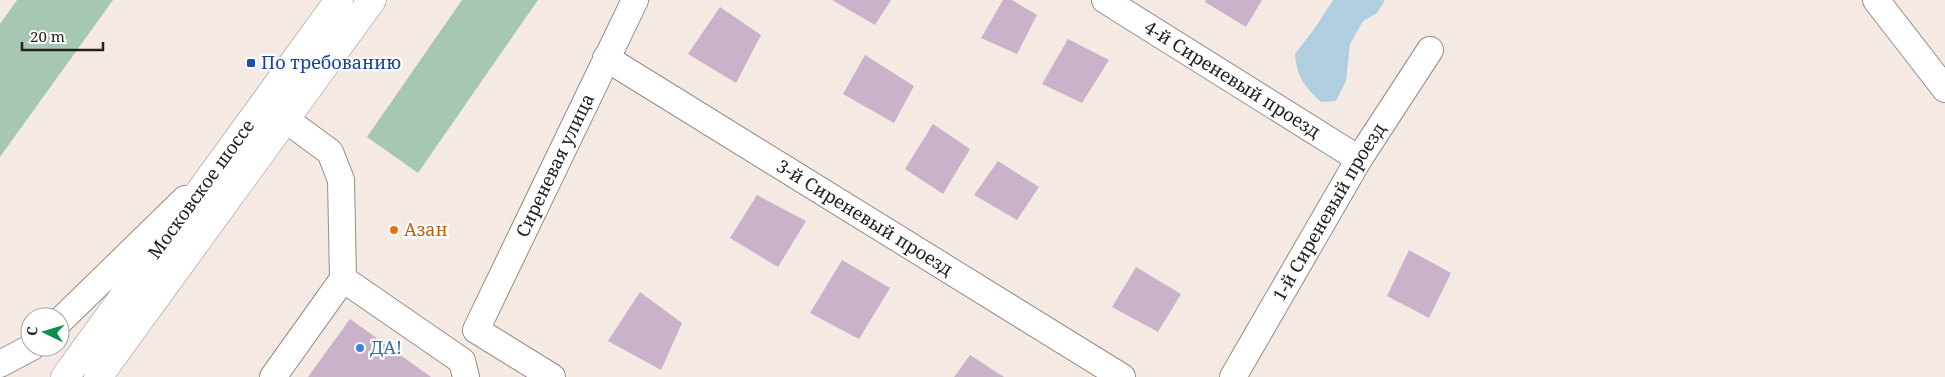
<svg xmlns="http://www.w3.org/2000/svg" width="1945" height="377" font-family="'Noto Serif',serif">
	<rect width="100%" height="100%" fill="#f5eae3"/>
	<!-- forest -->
	<g fill="#a7c7b5">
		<polygon points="17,0 113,0 0,157 0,24"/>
		<polygon points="462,0 538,0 418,173 367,137"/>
	</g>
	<!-- water -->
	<path fill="#afcfe1" d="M1333 0H1384V2L1377 13 1363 21 1350 44 1346 81 1336 101 1321 102C1304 86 1297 77 1295 54L1317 25Z"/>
	<!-- building -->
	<g fill="#cab2ca">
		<polygon points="832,0 891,0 875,25"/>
		<polygon points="1003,0 1012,0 1037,15 1017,54 981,38"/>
		<polygon points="1206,0 1262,0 1246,27 1205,2"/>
		<polygon points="720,7 761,35 736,83 688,54"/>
		<polygon points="1068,39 1109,60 1082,103 1042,84"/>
		<polygon points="865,55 914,86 894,123 843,94"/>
		<polygon points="933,124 970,149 943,194 905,169"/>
		<polygon points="998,161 1039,187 1017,220 974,195"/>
		<polygon points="757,195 806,221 778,267 730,238"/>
		<polygon points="1409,250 1451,273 1429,318 1387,296"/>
		<polygon points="842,260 890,288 859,339 810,313"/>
		<polygon points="1136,267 1181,294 1158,332 1112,307"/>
		<polygon points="640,292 682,323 661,370 608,341"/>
		<polygon points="350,319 431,377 308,377"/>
		<polygon points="970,355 1004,377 954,377"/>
	</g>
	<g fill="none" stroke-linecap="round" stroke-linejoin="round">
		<!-- minor casing -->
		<g stroke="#968c85" stroke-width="28">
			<g id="minor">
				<path id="s1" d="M1105 0 1359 159"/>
				<polyline points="1876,0 1945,89"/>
				<path id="s2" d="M606 58 1122 377"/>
				<polyline points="285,119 330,152 341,180 343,279 462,361 466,377"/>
				<polyline points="60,321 185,199"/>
				<polyline points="0,364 32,347"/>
				<polyline points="273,377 343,279"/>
				<path id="s3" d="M552 377 476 330 635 0"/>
				<path id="s4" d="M1233 377 1359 159 1430 50"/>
			</g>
		</g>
		<!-- highway casing -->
		<g stroke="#968c85" stroke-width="29">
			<g id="highway">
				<path id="s5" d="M65 377 339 0"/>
				<polyline points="98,377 372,0"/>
			</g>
		</g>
		<!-- minor -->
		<use href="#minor" stroke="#fff" stroke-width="26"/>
		<!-- highway -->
		<use href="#highway" stroke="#fff" stroke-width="28"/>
	</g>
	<!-- markers -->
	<rect fill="#1a4fb4" stroke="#fff" stroke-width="2" x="246" y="58" width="10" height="10" rx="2.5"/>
	<circle fill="#e8710a" stroke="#fff" stroke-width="2" cx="394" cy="230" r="5"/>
	<circle fill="#3f7fe0" stroke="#fff" stroke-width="2" cx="360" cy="348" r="5"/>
	<g text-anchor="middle" stroke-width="4.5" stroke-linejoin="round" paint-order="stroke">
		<!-- transit labels -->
		<g font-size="18" fill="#164399" stroke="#fff" text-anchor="start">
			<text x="261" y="69">По требованию</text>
		</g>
		<!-- street labels -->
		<g font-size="18" fill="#25211f" stroke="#fff">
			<text dy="6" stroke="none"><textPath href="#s1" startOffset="150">4-й Сиреневый проезд</textPath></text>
			<text dy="6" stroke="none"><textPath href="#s3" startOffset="272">Сиреневая улица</textPath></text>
			<text dy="6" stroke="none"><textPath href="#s5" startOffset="232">Московское шоссе</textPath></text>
			<text dy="6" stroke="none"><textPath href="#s4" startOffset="191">1-й Сиреневый проезд</textPath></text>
			<text dy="6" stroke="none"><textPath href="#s2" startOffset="304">3-й Сиреневый проезд</textPath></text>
		</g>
		<!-- food labels -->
		<g font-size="18" fill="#c56008" stroke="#fff" text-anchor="start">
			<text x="404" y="236">Азан</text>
		</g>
		<!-- shop labels -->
		<g font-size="18" fill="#366cbe" stroke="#fff" text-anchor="start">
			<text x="370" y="354">ДА!</text>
		</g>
	</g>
	<!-- north arrow -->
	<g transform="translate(45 332) rotate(275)"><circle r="24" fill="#ffffff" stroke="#a8a6a5"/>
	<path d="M0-4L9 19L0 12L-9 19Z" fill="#0d8f4b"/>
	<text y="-8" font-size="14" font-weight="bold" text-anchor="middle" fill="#25211f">С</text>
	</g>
	<!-- scale -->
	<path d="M22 42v8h81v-8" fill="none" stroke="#25211f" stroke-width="2.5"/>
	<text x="30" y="42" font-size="15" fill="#25211f" stroke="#ffffff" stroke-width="4" paint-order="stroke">20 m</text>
</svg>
